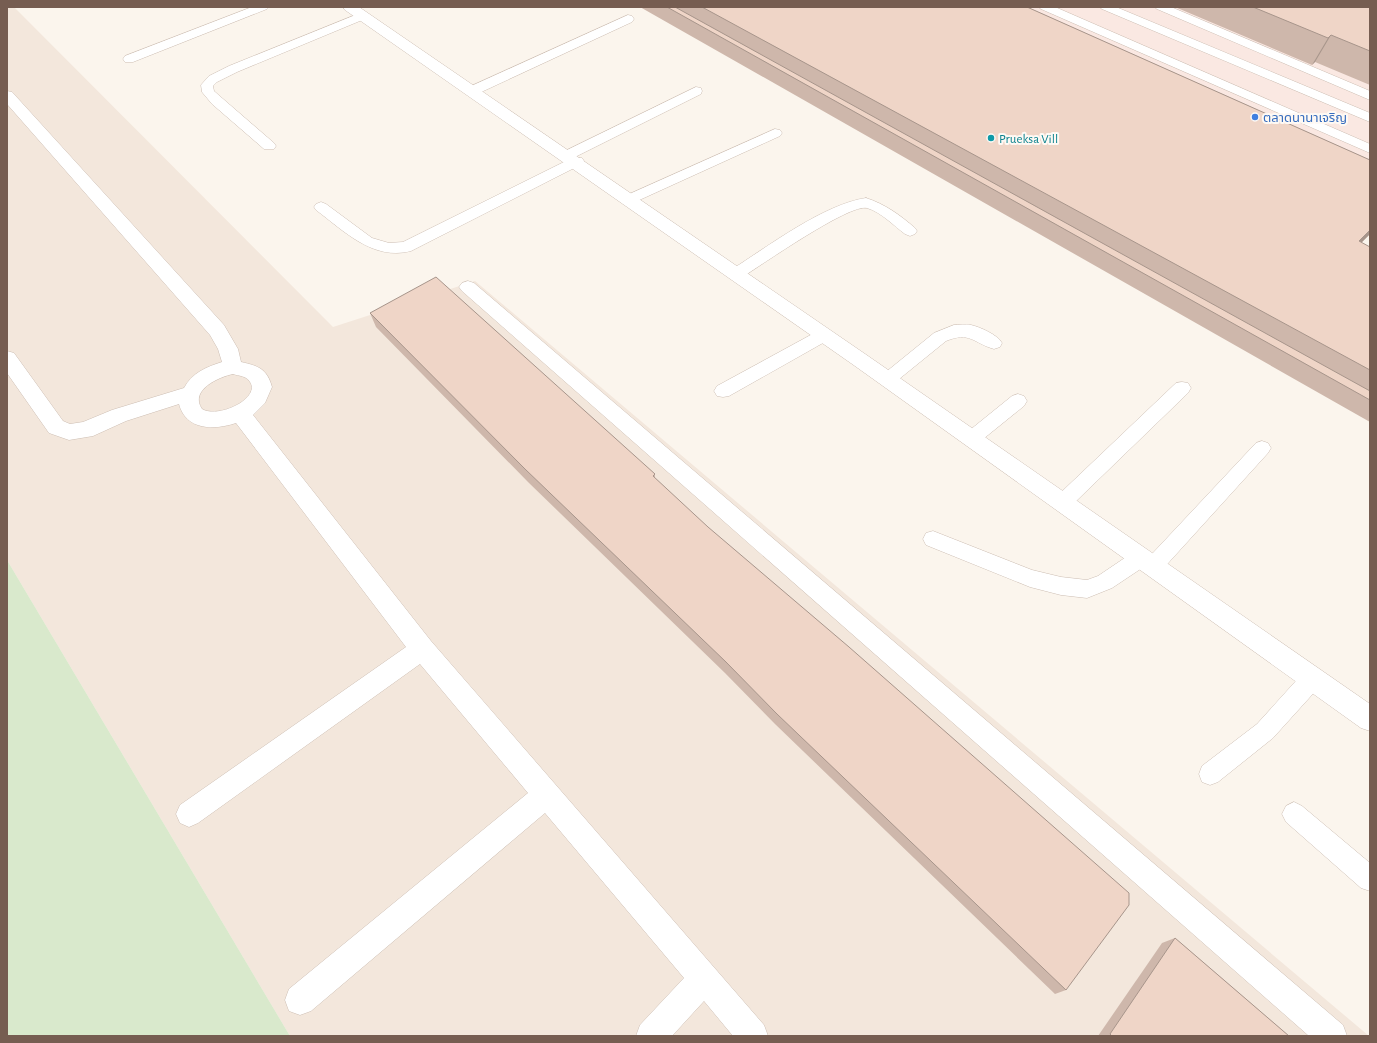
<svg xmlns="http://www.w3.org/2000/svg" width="1377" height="1043" font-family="'Alegreya Sans','Noto Sans Thai',sans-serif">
	<rect width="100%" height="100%" fill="#fbf5ed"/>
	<!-- residential -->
	<polygon fill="#f3e7dc" points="7,7 14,7 333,327 475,281 1369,1036 290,1036 7,560"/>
	<!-- commercial -->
	<polygon fill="#fae8e2" points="912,7 1370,7 1370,228"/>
	<!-- green -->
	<polygon fill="#d9e9cc" points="7,560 290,1036 7,1036"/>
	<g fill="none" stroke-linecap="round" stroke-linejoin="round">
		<!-- lane casing -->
		<g stroke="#cdbeb3" stroke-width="1">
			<g id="lane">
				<polygon points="252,7 269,7 267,9 133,62 125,62 123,59 125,56"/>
				<polygon points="1039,7 1055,7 1370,144 1370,153 1041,9"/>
				<polygon points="1100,7 1116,7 1370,113 1370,122 1102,9"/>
				<polygon points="1155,7 1171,7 1370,91 1370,100 1157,9"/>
				<polygon points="363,12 367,14 369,16 367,18 237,72 217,82 213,86 214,91 222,98 274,143 276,146 274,149 264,149 212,104 202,92 201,85 209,76 229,66"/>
				<polygon points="628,15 632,16 634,19 632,22 477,94 467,94 466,91 467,88"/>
				<path d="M696 87 701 88 702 91 701 94 573 158H582L584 161 582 164 411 251C373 261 344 231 316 210L314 207 316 204 321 202 326 204 372 238 389 243 403 242 572 158H563L561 155 563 152Z"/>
				<polygon points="775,129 780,130 782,133 780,136 635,202 630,204 625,202 623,199 625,196"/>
				<path d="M866 198C885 204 900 215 915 228L917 231 915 234 910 236 905 234C894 226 881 212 867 208 850 203 760 266 741 278L736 279 731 278 728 274 731 270C767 247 824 204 866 198Z"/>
				<path d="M954 325C959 325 965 324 971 325 980 327 998 335 1002 343L1000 347 994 349C973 343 970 331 946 341L893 384 887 386 881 384 879 380 881 376 934 333Z"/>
				<polygon points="824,329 830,331 832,335 830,339 729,396 723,397 717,396 714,391 717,386 818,331"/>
				<polygon points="1182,382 1188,383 1191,388 1188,393 1069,508 1062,511 1055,508 1053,503 1055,498 1176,383"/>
				<polygon points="1018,394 1024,396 1027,401 1024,406 977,444 971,446 965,444 962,439 965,434 1012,396"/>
				<polygon points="1262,441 1268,443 1271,448 1268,453 1161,571 1154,573 1147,571 1145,566 1112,588 1087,598 1061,595 1030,587 926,545 923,539 926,533 933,531 1032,570 1061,577 1087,580 1098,576 1135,551 1142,549 1149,551 1151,555 1256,443"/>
				<polygon points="1312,669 1320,672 1323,679 1320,686 1273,738 1218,782 1210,785 1202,782 1199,774 1202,766 1257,724 1304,672"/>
				<polygon points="1294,802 1302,806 1370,863 1370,891 1361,888 1286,822 1282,814 1286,806"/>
			</g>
		</g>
		<!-- street casing -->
		<g stroke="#cdbeb3" stroke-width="1">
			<g id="street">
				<polygon points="343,7 359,7 868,356 1370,704 1370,731 1361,728 855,366 345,10"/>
				<path d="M7 91 12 92 224 325 238 349 241 362C259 366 267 369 272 387L265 403 253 415 431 641 764 1025 768 1036H733L704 1001 672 1036H636L640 1025 684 978 545 813 311 1011 300 1015 289 1011 285 1000 289 989 528 793 420 664 198 823 189 827 180 823 176 814 180 805 406 647 236 423C215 430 186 431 179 404L126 421 93 436 69 440 49 433 7 373V351L14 353 63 421 70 424 83 422 112 410 184 388C192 373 206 367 222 362L218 349 210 335 7 104ZM233 374C239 376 247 376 250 382 261 398 219 419 202 409 189 390 219 377 233 374Z"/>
				<polygon points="468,281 474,283 1343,1025 1347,1036 1309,1036 462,291 459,287 462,283"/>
			</g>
		</g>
		<!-- lane -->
		<use href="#lane" fill="#fff" fill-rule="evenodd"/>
		<!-- street -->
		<use href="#street" fill="#fff" fill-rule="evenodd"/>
	</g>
	<!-- wall -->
	<g fill="#ceb7ab">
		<polygon points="640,7 1027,7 1370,160 1370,234 1361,243 1370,247 1370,422"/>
		<polygon points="1175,7 1370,7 1370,85 1315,62 1312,65"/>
		<polygon points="370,313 655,474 655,478 1066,990 1055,994 775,724 725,673 528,482 376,327"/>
		<polygon points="1175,938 1289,1036 1098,1036 1162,943"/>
	</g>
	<!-- shaded-wall -->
	<g fill="#a7958b">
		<polygon points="1331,35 1315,62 1312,65 1328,38"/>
		<polygon points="1370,230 1370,234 1347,257 1359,241"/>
	</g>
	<!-- building -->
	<g fill="#efd5c7" stroke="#a7958b">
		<polygon points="667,7 675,7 1370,391 1370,400"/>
		<polygon points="702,7 1027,7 1370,160 1370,230 1359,241 1370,247 1370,370"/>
		<polygon points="1253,7 1370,7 1370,51 1331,35 1328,38"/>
		<polygon points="436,277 655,474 653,476 708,527 849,647 1129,893 1129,905 1066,990 777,714 726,662 525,469 370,313"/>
		<polygon points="1175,938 1289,1036 1112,1036 1110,1034"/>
	</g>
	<!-- markers -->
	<circle fill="#3f7fe0" stroke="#fef9f4" stroke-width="1.5" cx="1255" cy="117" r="4"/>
	<circle fill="#0f9aa8" stroke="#fef9f4" stroke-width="1.5" cx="991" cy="138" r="4"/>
	<g text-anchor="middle" stroke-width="4" stroke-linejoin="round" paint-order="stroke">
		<!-- far-shop labels -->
		<g font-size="13" fill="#366cbe" stroke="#fef9f4" text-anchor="start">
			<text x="1263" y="122">ตลาดนานาเจริญ</text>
		</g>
		<!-- far-culture labels -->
		<g font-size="13" fill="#0d838f" stroke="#fef9f4" text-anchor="start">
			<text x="999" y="143">Prueksa Vill</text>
		</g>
	</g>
	<!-- border -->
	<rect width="1377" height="1043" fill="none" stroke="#765d51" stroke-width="16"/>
</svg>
